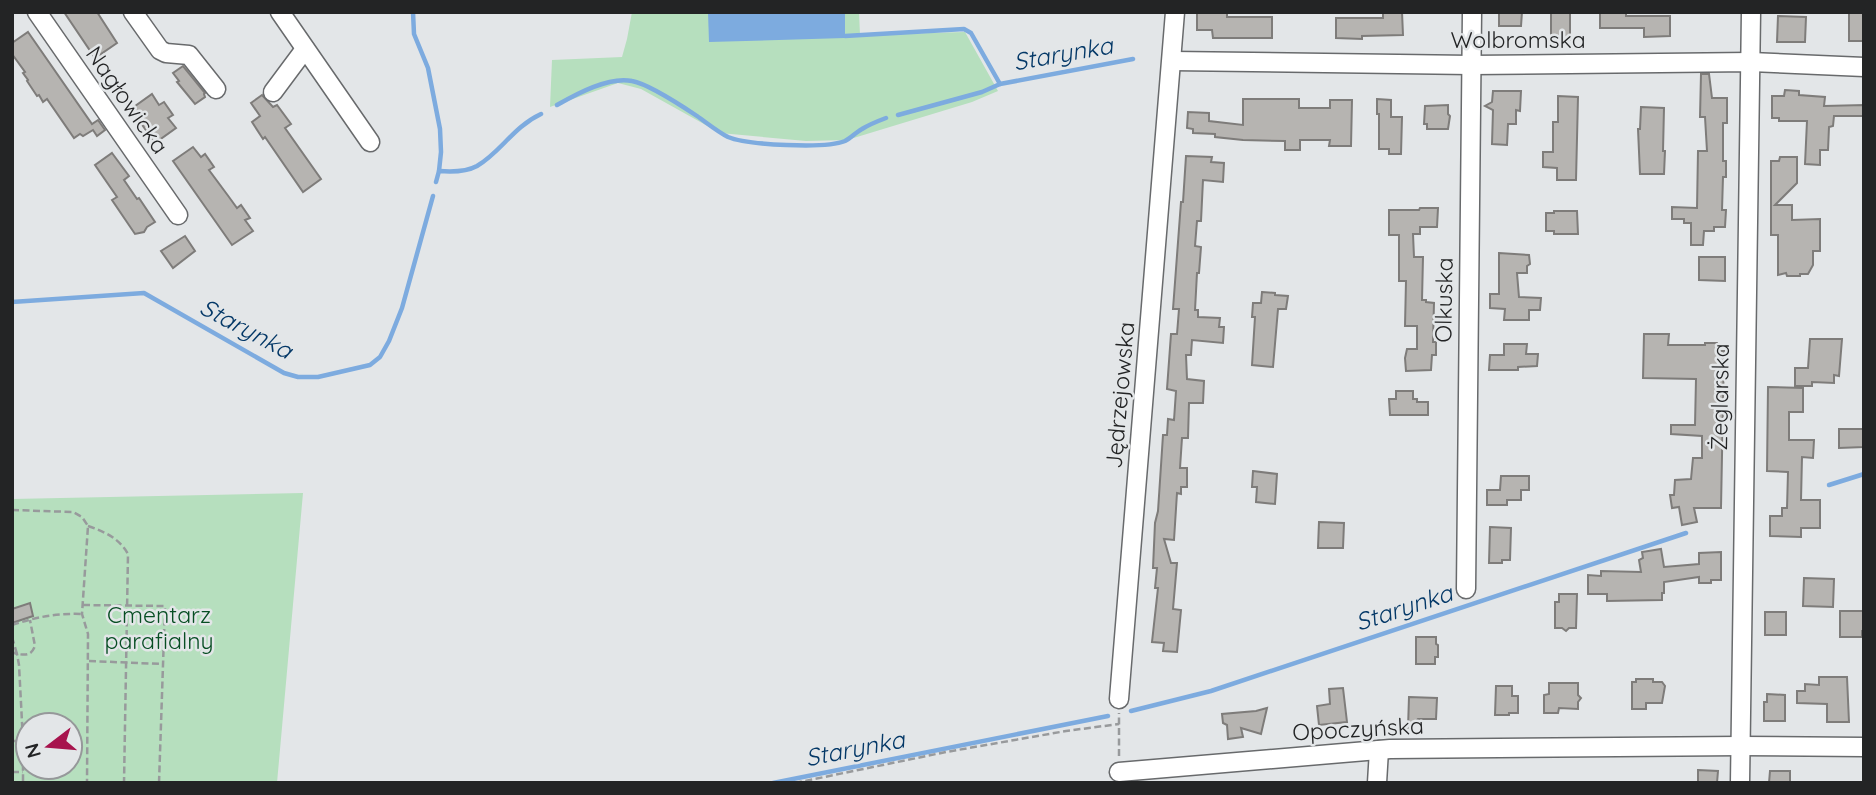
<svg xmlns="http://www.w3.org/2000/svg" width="1876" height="795" font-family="Quicksand,sans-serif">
	<rect width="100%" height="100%" fill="#e3e6e8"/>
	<!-- green -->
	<g fill="#b6dfbe" fill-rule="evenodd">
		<polygon points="632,12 859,12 860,35 965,32 998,91 972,102 847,140 806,141 720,133 641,89 618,83 550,107 552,60 622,57 627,39"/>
		<path d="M303 493 277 783H12V499ZM28 725H70V767H28Z"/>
	</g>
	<!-- water -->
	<polygon fill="#7dabdf" points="708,12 845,12 845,38 709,42"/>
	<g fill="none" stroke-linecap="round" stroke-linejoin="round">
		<!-- stream -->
		<g stroke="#7dabdf" stroke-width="4.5">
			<polyline points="413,12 414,34 428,68 440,129 441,152 439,171"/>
			<polyline points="845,36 964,29 971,33 1000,84"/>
			<path d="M557 105C576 94 609 76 632 81 649 84 682 106 697 116 707 123 718 132 728 137 747 145 826 149 845 141 851 138 856 132 862 129 870 124 878 121 886 118"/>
			<polyline points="898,115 982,92 1000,84 1133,59"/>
			<path d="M436 182 439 171C451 172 466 172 477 166 501 152 513 127 541 114"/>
			<polyline points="12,302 144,293 284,373 298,377 318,377 370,365 380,357 389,341 402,308 433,196"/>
			<polyline points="1829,485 1864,474"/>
			<polyline points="1131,711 1211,691 1686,533"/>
			<polyline points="773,783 1108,716"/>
		</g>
	</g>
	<!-- building -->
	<g fill="#b6b4b1" stroke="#7e7c7a" stroke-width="2">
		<polygon points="64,12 97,12 117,43 95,58"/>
		<polygon points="1197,12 1227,12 1227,17 1272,17 1272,38 1213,38 1212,30 1197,30"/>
		<polygon points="1383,12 1402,12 1403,35 1362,36 1362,39 1336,38 1336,18 1383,18"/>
		<polygon points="1499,12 1522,12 1521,26 1499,26"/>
		<rect x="1551" y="12" width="19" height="28"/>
		<polygon points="1600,12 1626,12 1626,16 1670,16 1670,36 1644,37 1644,28 1600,28"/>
		<rect x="1849" y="12" width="15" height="29"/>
		<polygon points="1778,16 1806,17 1805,42 1777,42"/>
		<polygon points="28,32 92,124 98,120 105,130 97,136 93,130 83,136 80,134 74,138 47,99 43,102 39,95 37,96 27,81 28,80 23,73 25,72 12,54 12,43"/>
		<polygon points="183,66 205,93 204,94 205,97 195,104 177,82 179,81 173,73"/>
		<polygon points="1701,74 1709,74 1712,98 1727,98 1727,123 1723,123 1723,161 1726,161 1726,177 1723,177 1722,210 1726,210 1725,227 1714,227 1714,231 1704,231 1703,245 1691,245 1691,223 1684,223 1684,219 1672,219 1672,207 1697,208 1698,151 1707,151 1705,117 1700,117"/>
		<polygon points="1785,90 1799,91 1799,95 1825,97 1824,106 1864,105 1864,116 1834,116 1833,126 1829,127 1828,150 1820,150 1820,165 1805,164 1807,121 1779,121 1779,118 1772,118 1772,96 1784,96"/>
		<polygon points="1493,91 1521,91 1520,111 1516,110 1516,124 1508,124 1507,145 1492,144 1493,110 1485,106 1492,102"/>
		<polygon points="152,94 159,105 164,102 173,115 168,118 176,128 155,143 131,109"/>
		<polygon points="262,95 273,107 277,105 291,124 285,128 321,179 303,192 265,137 263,139 252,122 260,116 251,103"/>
		<polygon points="1558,96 1578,97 1576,180 1557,180 1557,168 1543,167 1543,152 1553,152 1553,122 1558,122"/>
		<polygon points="1243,99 1299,99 1299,108 1330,108 1330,100 1352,100 1351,146 1329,146 1330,140 1300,140 1300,150 1285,150 1285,141 1243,140 1215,137 1215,134 1193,133 1193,129 1187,128 1188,112 1209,113 1209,121 1243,125"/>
		<polygon points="1377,99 1391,100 1391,117 1402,117 1401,154 1389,154 1389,149 1379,149 1379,114 1377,114"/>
		<polygon points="1448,105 1448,114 1450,116 1448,129 1427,129 1427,124 1424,124 1425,106"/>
		<polygon points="1641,107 1664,108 1663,151 1665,151 1664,174 1640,174 1638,129 1640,129"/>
		<polygon points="193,147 201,157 205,154 214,167 209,170 229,197 237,208 241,205 250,218 245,220 253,231 232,245 173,161"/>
		<polygon points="112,153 129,176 124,180 137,199 139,198 155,222 147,227 144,232 135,234 112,200 117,197 95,165"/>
		<polygon points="1186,156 1212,157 1211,162 1224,163 1223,182 1203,180 1201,221 1197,221 1195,246 1201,247 1199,273 1197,273 1195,310 1198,310 1198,317 1220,318 1219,327 1224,327 1223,343 1192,340 1191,355 1186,355 1187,379 1204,381 1203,403 1189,403 1188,438 1182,438 1180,468 1187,468 1187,487 1181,487 1181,494 1177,493 1174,540 1164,539 1171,563 1177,563 1173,609 1181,610 1177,652 1163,651 1164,643 1152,642 1158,588 1155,588 1157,568 1153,568 1155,523 1158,511 1163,435 1167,435 1168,419 1174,420 1176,391 1167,389 1171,334 1177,334 1179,309 1173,309 1181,202 1183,202"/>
		<polygon points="1780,157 1797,157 1797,183 1775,205 1792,205 1792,220 1820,219 1820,251 1813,251 1813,265 1808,274 1800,274 1800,276 1787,276 1786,273 1778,275 1778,235 1771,235 1771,161 1779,161"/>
		<polygon points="1420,208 1438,208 1437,227 1420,227 1420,234 1413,234 1414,257 1423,257 1422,300 1426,300 1426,302 1434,303 1433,342 1436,342 1436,355 1432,355 1431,370 1406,371 1405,358 1407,349 1417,349 1417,326 1405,326 1406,281 1399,281 1399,235 1389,235 1389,210 1419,210"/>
		<polygon points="1554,211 1577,211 1578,234 1554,234 1554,231 1546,231 1546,213 1554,213"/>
		<polygon points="185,236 195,251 173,268 161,251"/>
		<polygon points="1499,253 1529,255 1530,264 1527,266 1527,273 1517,273 1519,297 1541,298 1540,310 1529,310 1529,320 1504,320 1505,309 1490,308 1490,294 1499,294"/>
		<polygon points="1699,257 1725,257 1725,281 1699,280"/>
		<polygon points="1262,292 1275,293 1275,295 1288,296 1286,309 1278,309 1273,367 1252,365 1255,317 1252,317 1253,303 1261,303"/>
		<polygon points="1644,334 1669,334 1668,345 1705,345 1705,343 1717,343 1717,351 1724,351 1721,508 1694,508 1697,522 1682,525 1679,507 1672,508 1670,495 1674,495 1675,480 1691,479 1693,458 1702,458 1702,436 1671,434 1671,425 1695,425 1696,379 1643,378"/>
		<polygon points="1810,339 1842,339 1839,376 1834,375 1834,383 1812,382 1812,386 1795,386 1795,368 1808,368"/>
		<polygon points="1504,344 1527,344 1526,354 1538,354 1537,366 1518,367 1518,370 1489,370 1490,355 1504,355"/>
		<polygon points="1768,387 1803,388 1803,412 1789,412 1789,440 1814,440 1813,458 1802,457 1801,500 1820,500 1820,528 1801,528 1801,537 1770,536 1770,516 1782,516 1782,508 1787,508 1788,472 1767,471"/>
		<polygon points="1396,391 1413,391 1413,399 1417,399 1417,402 1428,402 1428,415 1390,415 1389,399 1396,399"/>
		<polygon points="1839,429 1864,429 1864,447 1839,448"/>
		<polygon points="1253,471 1277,474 1275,504 1256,502 1257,487 1252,487"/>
		<polygon points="1501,476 1529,476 1529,490 1521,490 1521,500 1507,500 1507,505 1487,505 1487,490 1500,490"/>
		<polygon points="1319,522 1344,523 1343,548 1318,548"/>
		<polygon points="1490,527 1511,528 1510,560 1502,560 1502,563 1489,563"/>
		<polygon points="1661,549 1664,567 1699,564 1699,553 1721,552 1721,580 1711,580 1711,583 1699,583 1699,577 1664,582 1664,593 1662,593 1662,600 1607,601 1607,594 1588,594 1588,575 1601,576 1601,571 1641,572 1639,560 1643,558 1642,552"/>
		<polygon points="1804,578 1834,579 1833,607 1803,606"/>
		<polygon points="1559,594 1577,594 1576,628 1569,628 1566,631 1562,628 1555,628 1555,602 1559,602"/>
		<polygon points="30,603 33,616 12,623 12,609"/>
		<polygon points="1840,611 1864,611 1864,631 1862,631 1862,637 1840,637"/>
		<rect x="1765" y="612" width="21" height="23"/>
		<polygon points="1416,637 1436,637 1436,644 1438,645 1438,657 1435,657 1435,664 1416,664"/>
		<polygon points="1819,677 1847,677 1849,722 1827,722 1827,704 1797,703 1797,691 1805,691 1805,684 1819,685"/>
		<polygon points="1636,679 1653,679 1653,682 1662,682 1665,686 1662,703 1646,703 1646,709 1632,709 1632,682 1636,682"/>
		<polygon points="1549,683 1578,683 1578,695 1581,698 1578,702 1578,709 1559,708 1558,713 1544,713 1544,695 1549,694"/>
		<polygon points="1496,686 1512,686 1512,696 1518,696 1518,713 1509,713 1509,715 1495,715"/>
		<polygon points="1343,688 1347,722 1319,725 1317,706 1330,704 1329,689"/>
		<polygon points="1767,694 1785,695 1785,721 1764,721 1764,702 1767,702"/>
		<polygon points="1409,697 1437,698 1436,719 1418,719 1408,728"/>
		<polygon points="1267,708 1261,734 1241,728 1243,737 1228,739 1227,725 1223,723 1222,714 1256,711"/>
		<polygon points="1698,770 1718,771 1717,783 1698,783"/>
		<polygon points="1770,771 1790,771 1790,783 1769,783"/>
	</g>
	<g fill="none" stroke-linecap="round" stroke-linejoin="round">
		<!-- minor casing -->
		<g stroke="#686a6c" stroke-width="21">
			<g id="minor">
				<polyline points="37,12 178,215"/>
				<polyline points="133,12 160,50 166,53 189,55 216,89"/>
				<polyline points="280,12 370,142"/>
				<polyline points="1172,61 1471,65 1751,62 1864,67"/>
				<polyline points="273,92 305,49"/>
				<polyline points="1466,589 1472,12"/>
				<polyline points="1119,699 1175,12"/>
				<polyline points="1119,772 1390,749 1741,746 1864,747"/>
				<polyline points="1377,783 1379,750"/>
				<polyline points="1740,783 1751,12"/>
			</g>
		</g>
		<!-- path -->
		<g stroke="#989a9c" stroke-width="2.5" stroke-dasharray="7 3.5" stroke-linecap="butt">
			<polyline points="12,510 73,512 82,517 88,526 82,614 88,634 87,783"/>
			<path d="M88 526C105 532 119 538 128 554L124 783"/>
			<polyline points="83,605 165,606 159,783"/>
			<path d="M12 625C36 617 57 613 82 614"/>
			<path d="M12 637 17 654C26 655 31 656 35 646L30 620"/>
			<polyline points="12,652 17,654 19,665 23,741 23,783"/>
			<polyline points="89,661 163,664"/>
			<polyline points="12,741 28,741"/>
			<polyline points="1119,756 1119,713"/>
			<polyline points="12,772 23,772"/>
			<polyline points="795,783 946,752 1066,731 1119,724"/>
		</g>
		<!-- minor -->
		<use href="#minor" stroke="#fff" stroke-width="18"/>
	</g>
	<g text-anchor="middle" stroke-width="5" stroke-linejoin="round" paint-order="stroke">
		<!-- street labels -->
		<g font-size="23" fill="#232425" stroke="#e3e6e8">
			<text x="1518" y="48">Wolbromska</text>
			<text transform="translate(127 100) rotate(55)" y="8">Nagłowicka</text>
			<text transform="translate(1444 300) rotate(-89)" y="8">Olkuska</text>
			<text transform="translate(1120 395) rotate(-85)" y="8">Jędrzejowska</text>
			<text transform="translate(1720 397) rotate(-89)" y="8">Żeglarska</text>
			<text transform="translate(1358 729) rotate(-3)" y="8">Opoczyńska</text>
		</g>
		<!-- park labels -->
		<g font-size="23" fill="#074e23" stroke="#e3e6e8">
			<text x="159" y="623">Cmentarz<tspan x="159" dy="26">parafialny</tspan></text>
		</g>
		<!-- water labels -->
		<g font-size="24" font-style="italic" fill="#043867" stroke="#e3e6e8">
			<text transform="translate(1063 54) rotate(-10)" y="8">Starynka</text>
			<text transform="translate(246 329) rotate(28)" y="8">Starynka</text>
			<text transform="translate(1404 608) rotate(-18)" y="8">Starynka</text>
			<text transform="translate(855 749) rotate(-11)" y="8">Starynka</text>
		</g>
	</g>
	<!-- border -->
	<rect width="1876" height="795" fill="none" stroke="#232425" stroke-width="28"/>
	<!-- north arrow -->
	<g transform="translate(49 746) rotate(254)"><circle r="33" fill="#e3e6e8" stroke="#96989a" stroke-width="2"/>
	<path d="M0-5L12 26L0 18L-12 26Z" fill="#a7134d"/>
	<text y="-10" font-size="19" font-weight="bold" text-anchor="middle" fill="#232425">N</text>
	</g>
</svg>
